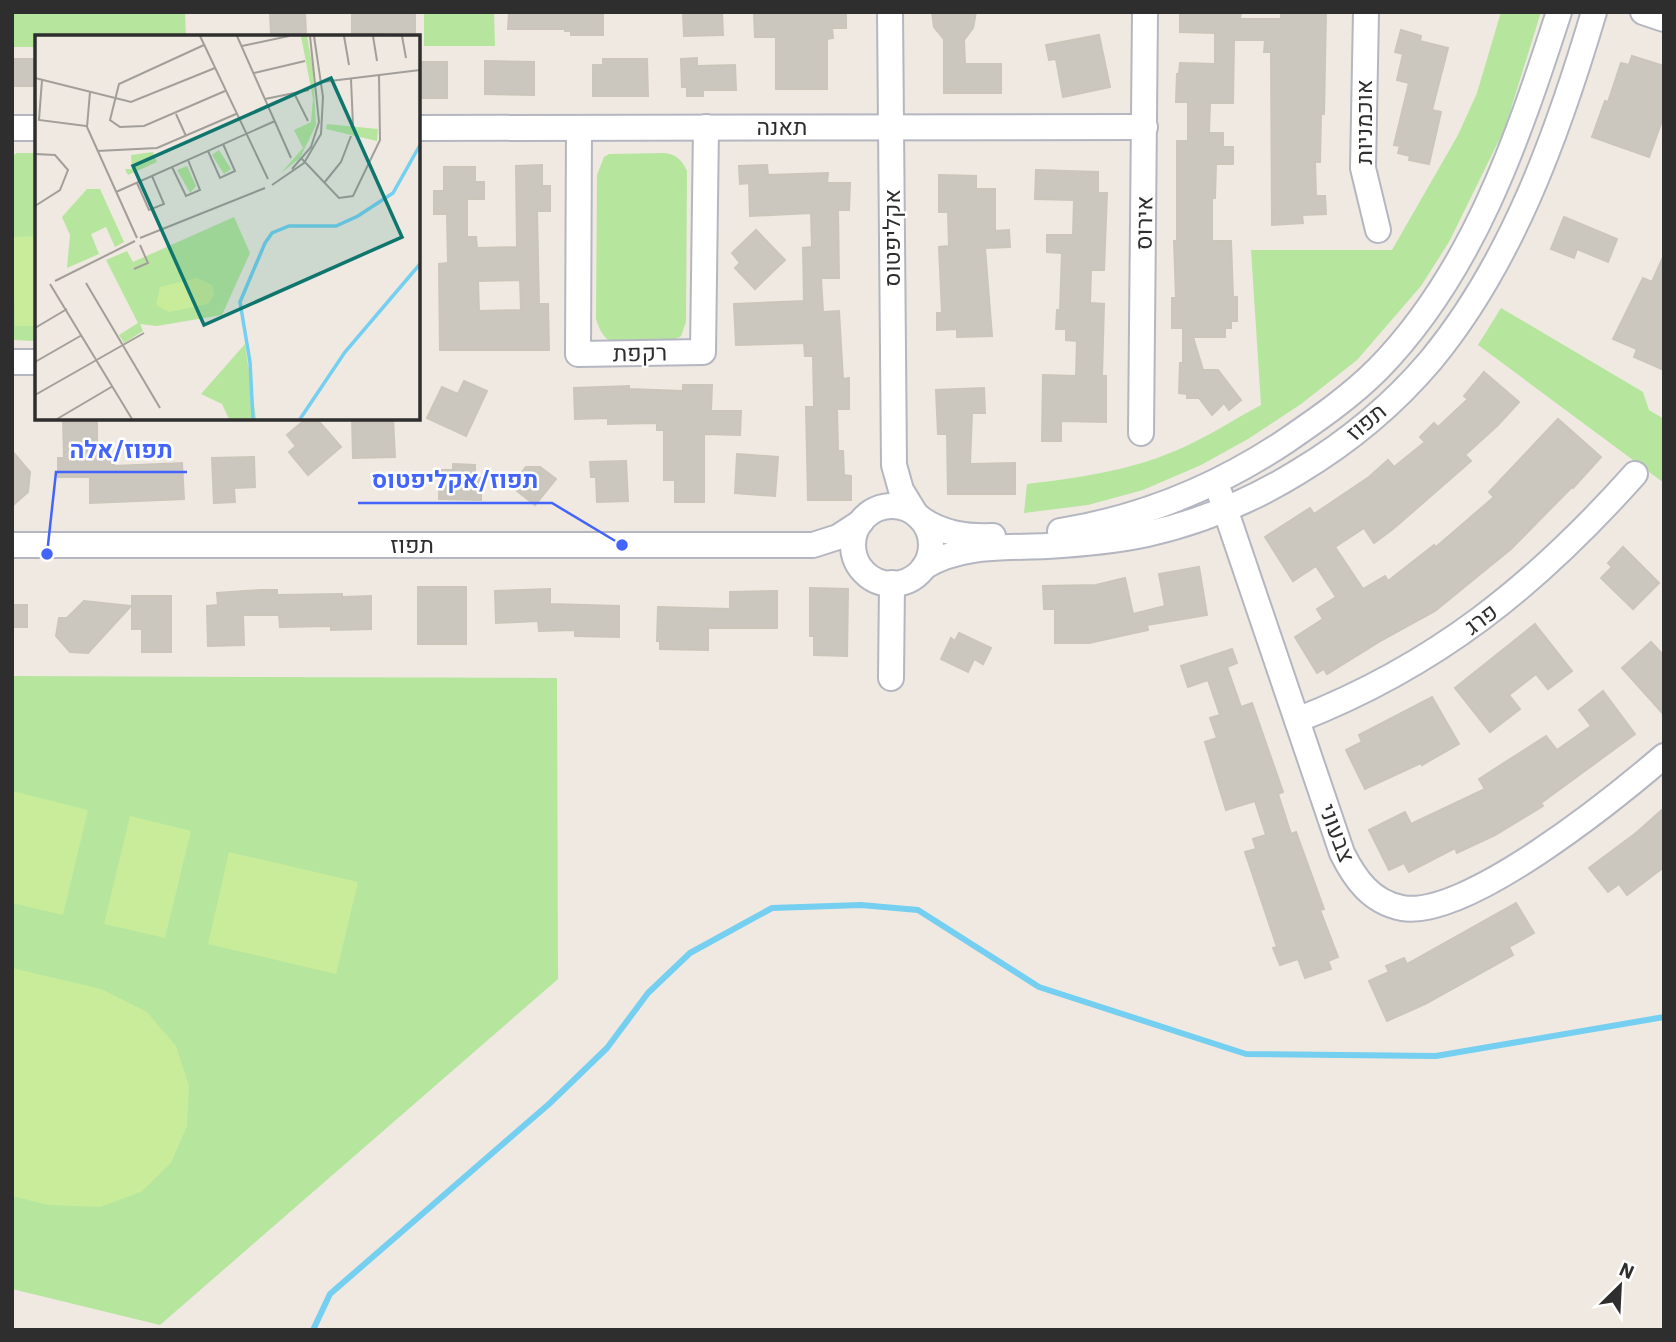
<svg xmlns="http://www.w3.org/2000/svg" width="1676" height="1342" font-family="'IBM Plex Sans',Heebo,sans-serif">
	<rect width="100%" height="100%" fill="#efe9e1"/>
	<!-- green -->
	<g fill="#b6e59e">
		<polygon points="12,12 185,12 186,37 37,37 37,47 12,47"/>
		<polygon points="424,12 494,12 495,46 424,46"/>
		<path d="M1501 12H1541L1505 128 1449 242 1421 286 1357 360 1301 404 1248 439 1201 465 1143 490 1088 505 1024 513 1027 484C1077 478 1128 471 1175 451 1204 439 1233 420 1261 405L1251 250H1392L1458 135 1477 93Z"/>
		<polygon points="17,153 37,153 37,341 12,340 12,156"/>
		<path d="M663 153C676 154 681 159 687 171L686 322 681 336C673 344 626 345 613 342 603 339 599 328 596 319L597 175 604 157 609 154Z"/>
		<polygon points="1501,308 1643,392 1649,410 1664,419 1664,483 1478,345"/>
		<polygon points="12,676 557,678 558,979 160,1325 12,1289"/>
	</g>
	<!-- pitch -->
	<g fill="#c9ec9a">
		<polygon points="37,236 37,326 15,326 13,237"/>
		<polygon points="12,791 88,810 63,915 12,903"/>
		<polygon points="130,816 191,831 165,938 104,924"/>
		<polygon points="229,852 358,882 336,974 208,944"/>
		<polygon points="12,968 101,989 147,1012 176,1046 189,1086 187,1126 171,1163 141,1192 100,1207 48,1205 12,1196"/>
	</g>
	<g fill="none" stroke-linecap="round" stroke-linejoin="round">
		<!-- stream -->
		<polyline stroke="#75cff0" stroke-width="6" points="313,1330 330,1294 549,1104 607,1048 648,993 690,953 772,908 861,905 918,910 1039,987 1246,1054 1436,1056 1664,1017"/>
	</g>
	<!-- building -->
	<g fill="#cbc7bf" stroke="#cbc5ba" stroke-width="2" fill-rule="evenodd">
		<polygon points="270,12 305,12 306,34 271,35"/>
		<polygon points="352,12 415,12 415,32 352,33"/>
		<polygon points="516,12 603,12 603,35 571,35 571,31 565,31 565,29 508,29 509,13"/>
		<polygon points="683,12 722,12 723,35 684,36"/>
		<polygon points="762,12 846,12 846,28 832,28 833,38 827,39 827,89 776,89 776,37 755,37 754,14"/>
		<polygon points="932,12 976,12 973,28 964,40 965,64 1001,64 1001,93 944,93 944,39 934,27"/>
		<polygon points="1180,12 1241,13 1240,19 1281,19 1281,12 1326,12 1324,114 1321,114 1320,162 1315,162 1316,196 1325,196 1326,214 1302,215 1303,223 1272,225 1271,52 1264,52 1265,40 1234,40 1233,103 1210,103 1209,133 1223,133 1223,147 1233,147 1233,164 1216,164 1215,198 1212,198 1212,241 1231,241 1233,297 1237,297 1237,321 1231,321 1231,328 1225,328 1225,337 1193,337 1203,370 1218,370 1241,400 1229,410 1224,403 1212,415 1199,398 1187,398 1187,394 1179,393 1180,363 1183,363 1183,328 1172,328 1172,298 1176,298 1174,241 1177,241 1177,141 1188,141 1188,102 1176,102 1177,74 1179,74 1180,63 1215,64 1215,33 1180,32"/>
		<polygon points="1401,30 1421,36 1420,41 1448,48 1432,110 1441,112 1429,164 1409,160 1410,156 1398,153 1400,146 1394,145 1409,83 1397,80 1403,54 1395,52"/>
		<polygon points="1099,35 1110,87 1063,97 1056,59 1049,60 1046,45"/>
		<polygon points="1632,56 1664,66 1664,115 1649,157 1592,137 1605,101 1608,102 1621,63 1629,65"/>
		<polygon points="697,58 697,66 735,65 736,90 703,90 703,96 687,96 687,87 682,87 681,59"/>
		<rect x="12" y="59" width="25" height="27"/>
		<polygon points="603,59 647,59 648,96 593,96 593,65 603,65"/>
		<polygon points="485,61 534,62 534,95 485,94"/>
		<rect x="418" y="62" width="29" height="36"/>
		<path d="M542 165V186H550V211H537L539 304H548L549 350H440L439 264 448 263 447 214H434V191H444V167H475V182H484V199H467V237H476L477 248 517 247 516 166ZM520 280 521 310 479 311 478 281Z"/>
		<polygon points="767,165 768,175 828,173 827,183 850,183 849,210 838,210 839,278 821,278 823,312 839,311 843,379 849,378 849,409 837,409 838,451 843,451 844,475 851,476 851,500 808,500 806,407 814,407 813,356 805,356 804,343 736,345 734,304 804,301 803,248 812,247 811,213 750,216 749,183 740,184 739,166"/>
		<polygon points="1036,170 1098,172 1098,193 1107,193 1104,270 1091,270 1090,303 1104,304 1102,376 1106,376 1106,422 1061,421 1061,441 1042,441 1043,375 1076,376 1077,341 1066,340 1066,329 1056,329 1057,310 1060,310 1062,253 1047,252 1047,235 1073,235 1074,200 1035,199"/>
		<polygon points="939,175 976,176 976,189 995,189 995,231 1009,230 1010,247 985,248 992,336 957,337 957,329 937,330 937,313 942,313 939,247 949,246 948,212 939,212"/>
		<polygon points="1564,217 1617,239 1608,262 1577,249 1574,258 1551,249"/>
		<polygon points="756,230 785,260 755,289 735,268 740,263 732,253"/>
		<polygon points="1664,255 1664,370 1634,357 1637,349 1613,339 1643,278 1652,282"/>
		<polygon points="1484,372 1519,402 1498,425 1465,455 1471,461 1393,529 1374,543 1364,528 1335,547 1363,589 1385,576 1388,581 1434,545 1436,547 1494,497 1489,492 1558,419 1601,457 1573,488 1572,487 1511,549 1435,611 1382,640 1327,674 1324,669 1317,673 1295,637 1323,619 1317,609 1336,597 1316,566 1293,581 1265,537 1310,508 1314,514 1369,477 1388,460 1394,467 1425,442 1420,437 1434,423 1438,427 1468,399 1464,396"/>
		<polygon points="464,381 487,391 466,436 427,418 442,387 458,394"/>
		<polygon points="683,385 712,385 711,411 741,411 740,435 704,434 704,502 675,502 675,480 664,480 664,430 657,430 657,423 608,424 608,418 575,419 574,388 629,386 629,389 683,391"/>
		<polygon points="984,388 985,413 972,413 970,464 1015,463 1015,494 948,494 947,434 938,434 936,390"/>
		<polygon points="63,418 97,418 97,458 114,458 114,466 182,463 184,499 90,503 90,477 58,477 58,458 64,458"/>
		<polygon points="307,418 316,418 341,447 308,475 289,452 296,446 287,435"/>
		<polygon points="352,418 393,418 395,457 353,458"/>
		<polygon points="12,451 30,472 28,492 12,506"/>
		<polygon points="737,454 778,457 775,496 735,493"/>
		<polygon points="254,457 255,487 234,488 235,502 214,503 212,458"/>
		<polygon points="626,461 628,501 597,502 596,477 591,477 590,462"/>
		<polygon points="453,464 475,465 475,478 481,478 481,500 439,499 440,470 453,470"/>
		<polygon points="526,467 540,467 556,479 535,505 511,486"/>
		<polygon points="1623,547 1659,583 1633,609 1601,578 1612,567 1608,563"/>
		<polygon points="1199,567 1207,615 1147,625 1148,630 1089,643 1055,643 1055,609 1044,609 1043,586 1096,585 1125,578 1133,614 1165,606 1159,574"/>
		<rect x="418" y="587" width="48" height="57"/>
		<polygon points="810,588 848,589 847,656 814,655 814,636 810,636"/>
		<polygon points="550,589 550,604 619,606 619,637 575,636 575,630 539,631 538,621 496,623 495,591"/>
		<polygon points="261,590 277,590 277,595 342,594 342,597 371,596 371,629 331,630 331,626 280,627 279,615 243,615 244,645 208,646 207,606 218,605 217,593"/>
		<polygon points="777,591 777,628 708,628 708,650 660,649 660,641 657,641 658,607 730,609 730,592"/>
		<polygon points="132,596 171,596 171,652 142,652 142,629 132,629"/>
		<polygon points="84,601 131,606 88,653 70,652 56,636 59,618 67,618"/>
		<rect x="12" y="605" width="15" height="22"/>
		<polygon points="1535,624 1572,671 1548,689 1536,674 1509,695 1520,709 1490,732 1455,688"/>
		<polygon points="959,633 991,648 983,664 974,659 968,672 941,659 951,638 955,641"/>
		<polygon points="1651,642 1664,656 1664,715 1622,668"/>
		<polygon points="1232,649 1237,663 1227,667 1241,707 1252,703 1283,792 1278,794 1291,834 1296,832 1324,909 1320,910 1338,957 1328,961 1331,969 1305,978 1298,959 1280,965 1273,948 1277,947 1245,852 1256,849 1253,839 1266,835 1255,801 1226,810 1205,742 1217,738 1210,718 1220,715 1208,680 1188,687 1181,666"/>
		<polygon points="1603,691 1635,734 1541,803 1543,806 1495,835 1457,853 1455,848 1409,872 1404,863 1389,870 1369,830 1405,812 1411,824 1485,789 1479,779 1546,736 1557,750 1591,726 1579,710"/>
		<polygon points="1432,697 1459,744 1422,765 1421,763 1365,789 1346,750 1362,742 1359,735"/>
		<polygon points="1664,808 1664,867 1627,895 1619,884 1608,892 1589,868 1636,833"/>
		<polygon points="1516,903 1534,933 1509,947 1513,955 1425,1004 1387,1021 1369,981 1389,972 1386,966 1404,958 1407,964"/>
	</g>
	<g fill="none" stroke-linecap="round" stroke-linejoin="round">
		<!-- minor casing -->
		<g stroke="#b4b7c1" stroke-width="28">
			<g id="minor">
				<polyline points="890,12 894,465 901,490 915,513"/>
				<polyline points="1366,12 1363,168 1378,230"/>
				<polyline points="1643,12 1664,19"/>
				<polyline points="12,128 37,128"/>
				<polyline points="418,128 1145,127"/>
				<polyline points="579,128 578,354 703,352 706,127"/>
				<polyline points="12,362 37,362"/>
				<polyline points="1141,433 1145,12"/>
				<path d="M1220 494 1342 853C1355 879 1371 902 1402 908 1465 920 1615 798 1664 756"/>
				<circle cx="892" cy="545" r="39"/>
				<path d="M920 518C942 534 967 537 993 536"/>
				<path d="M1060 531C1142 518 1217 487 1286 441 1318 419 1350 397 1378 369 1473 272 1518 138 1559 12"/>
				<polyline points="12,545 813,545 838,537 861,522"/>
				<path d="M924 567C960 544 1006 548 1047 546 1081 544 1115 541 1147 534 1201 522 1251 501 1298 472 1348 442 1393 405 1431 360 1512 262 1558 133 1594 12"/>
				<polyline points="891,678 892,583"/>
				<path d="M1297 720C1436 666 1536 585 1635 474"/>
			</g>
		</g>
		<!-- minor -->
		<use href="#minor" stroke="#fff" stroke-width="24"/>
	</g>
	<g text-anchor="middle" stroke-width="5" stroke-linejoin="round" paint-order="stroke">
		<!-- street labels -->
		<g font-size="23" fill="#2e2e2e" stroke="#fff">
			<text transform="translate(1364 122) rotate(-90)" y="8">אוכמניות</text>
			<text x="782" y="135">תאנה</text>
			<text transform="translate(1144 223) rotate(-89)" y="8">אירוס</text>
			<text transform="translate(892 238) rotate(-90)" y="8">אקליפטוס</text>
			<text transform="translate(640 353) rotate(-1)" y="8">רקפת</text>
			<text transform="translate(1366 422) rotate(-40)" y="8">תפוז</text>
			<text x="412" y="553">תפוז</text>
			<text transform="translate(1481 619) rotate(-37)" y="8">פרג</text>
			<text transform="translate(1337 833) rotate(69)" y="8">צבעוני</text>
		</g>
	</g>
	<!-- overview -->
	<g transform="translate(35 35)">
		<rect width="385" height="385" fill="#efe9e1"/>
		<path d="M266 1H272L278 34 281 90 265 123 246 138 268 113 259 95 276 87 278 64ZM292 89 343 94 342 106 291 94ZM184 115 196 134 189 139 177 120ZM118 117 122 127 93 140 90 134H97L96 120ZM152 131 161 151 155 158 142 135ZM52 154H65L89 207 80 212 71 192 56 199 64 219 32 233 35 200 27 182ZM199 182 215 218 187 280 122 291 105 289 108 296 89 308 84 300 103 288 71 225 92 216 98 227ZM210 309 221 384H194L187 369 166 359Z" fill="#b6e59e"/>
		<path d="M162 243 177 250 179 260 173 269 134 277 121 270 125 252Z" fill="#c9ec9a"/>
		<path fill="none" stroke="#75cff0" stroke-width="3.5" d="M218 384 215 327 205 267 230 208 237 198 254 191H301L323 181 358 158 385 110M265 384 310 317 385 229"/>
		<path fill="none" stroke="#a29e99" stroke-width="2" d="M165 1 233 144M202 1 256 123M309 1 314 30M338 1 342 26M367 1 371 23M169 10 84 49 75 85 85 92 109 91 190 56M207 11 254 1M219 38 270 26M0 43 96 67 180 33M316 44 318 91M7 45 4 85 51 91M287 47 385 35M55 57 52 92 102 203M259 58 273 86M230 64 274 55M141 79 151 101M62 116 122 113 201 79M173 116 185 143 200 136 188 109M0 119 20 120 33 135 25 155 0 171M267 124 304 163 318 161 345 105 344 40M137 132 151 161 165 155 153 125M257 134 276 112 284 87 275 1M102 148 114 175 129 169 117 141M289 148 306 127 316 101M237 150 269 128 286 99 288 62 279 1M81 157 240 86M105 203 230 153M99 234 113 228 105 210M20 246 100 206M51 248 125 373M15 249 97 384M0 293 32 274M0 327 47 300M0 360 109 298M22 384 78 351"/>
		<path fill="#0f766e" fill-opacity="0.15" stroke="#0f766e" stroke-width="3.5" d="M296 43 367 202 169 290 98 131Z"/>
		<rect width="385" height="385" fill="none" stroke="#2e2e2e" stroke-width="3.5"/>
	</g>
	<!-- callouts -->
	<path fill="none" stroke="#4264fb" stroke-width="2.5" d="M47 554L56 472H187M622 545L552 503H358"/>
	<g fill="#4264fb" stroke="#fff" stroke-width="2.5">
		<circle cx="47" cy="554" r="7"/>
		<circle cx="622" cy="545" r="7"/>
	</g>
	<g font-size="24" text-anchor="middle" font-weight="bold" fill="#4264fb" stroke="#fff" stroke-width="5" stroke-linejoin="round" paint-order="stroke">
		<text x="121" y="458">תפוז/אלה</text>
		<text x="455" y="488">תפוז/אקליפטוס</text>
	</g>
	<!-- border -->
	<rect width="1676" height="1342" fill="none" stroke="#2e2e2e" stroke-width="28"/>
	<!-- north arrow -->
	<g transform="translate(1620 1286) rotate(24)" stroke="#ffffff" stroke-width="5" paint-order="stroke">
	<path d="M0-5L12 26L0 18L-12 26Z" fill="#2e2e2e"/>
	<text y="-10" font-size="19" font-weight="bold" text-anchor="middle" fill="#2e2e2e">N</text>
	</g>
</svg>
